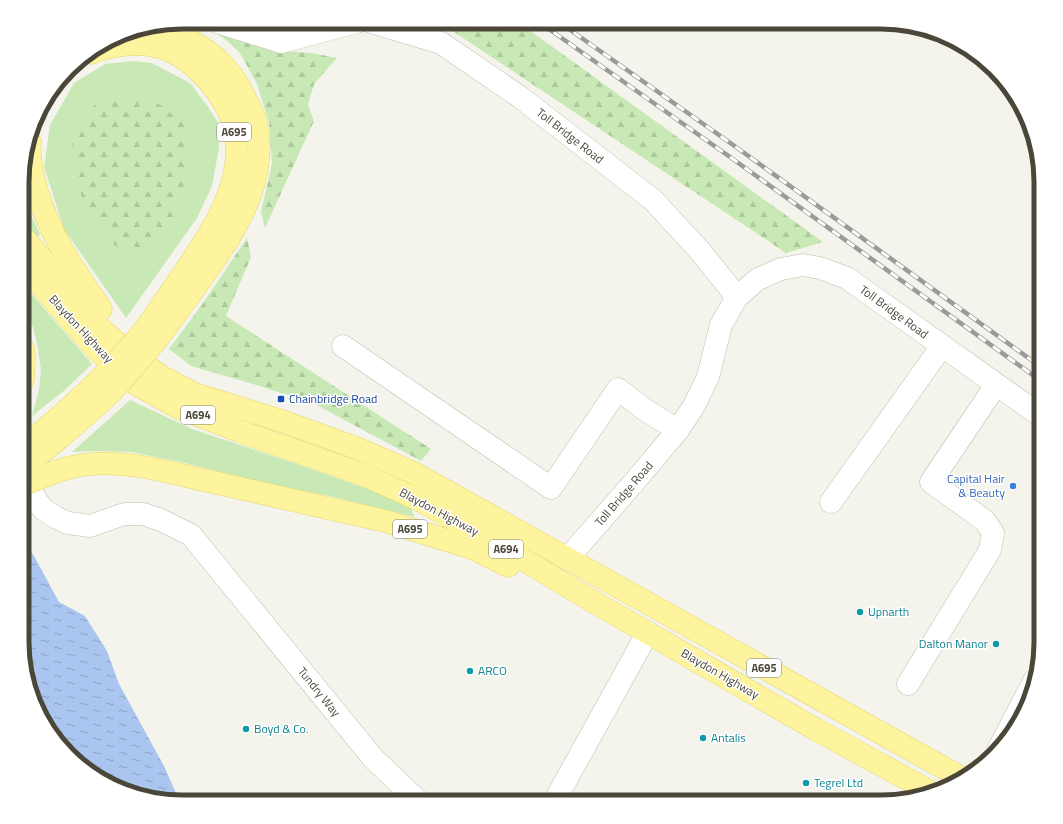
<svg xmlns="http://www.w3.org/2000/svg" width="1063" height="824" font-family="'Titillium Web',sans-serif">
	<defs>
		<pattern id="forest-firs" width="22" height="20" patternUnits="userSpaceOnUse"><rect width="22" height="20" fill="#c8e9b5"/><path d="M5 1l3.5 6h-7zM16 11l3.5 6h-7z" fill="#adc99c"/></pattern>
		<pattern id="water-ripples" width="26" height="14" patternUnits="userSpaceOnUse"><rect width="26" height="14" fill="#aac6f0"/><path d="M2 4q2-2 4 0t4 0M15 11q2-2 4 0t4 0" fill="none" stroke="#8ca3c3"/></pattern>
	</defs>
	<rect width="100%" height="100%" fill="#f5f4ec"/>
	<!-- green -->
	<g fill="#c8e9b5">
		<polygon points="134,61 152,63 190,83 206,104 219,124 219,148 212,186 197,218 126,318 64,229 44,167 50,125 74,83 105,64"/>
		<polygon points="23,199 40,234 37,239 23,222"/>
		<polygon points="23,284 92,364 66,389 32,416 39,390 41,370 38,349 33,327 23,307"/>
		<polygon points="130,400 192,429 297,464 379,493 410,507 415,517 334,497 252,480 181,462 131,452 94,451 72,452"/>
	</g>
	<!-- forest -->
	<g fill="url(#forest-firs)">
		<polygon points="200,22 205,22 269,50 312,53 337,58 314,84 308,105 314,121 265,228 261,212 272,164 269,123 257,84 240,53 226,40"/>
		<polygon points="439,22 518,22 823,242 786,253"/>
		<polygon points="152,98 184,124 189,164 176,216 145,252 115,246 82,199 71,137 99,99"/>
		<polygon points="247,238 251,257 226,316 431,449 421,461 311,402 246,382 191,366 169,349 201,306"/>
	</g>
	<!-- water -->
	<polygon fill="url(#water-ripples)" points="23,540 34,556 59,602 85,616 107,651 119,684 164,766 180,802 172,802 121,790 76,762 39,713 22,653"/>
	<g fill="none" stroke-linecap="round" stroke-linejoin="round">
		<!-- minor casing -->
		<g stroke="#c1beae" stroke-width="23">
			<g id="minor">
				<polyline points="217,22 281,42 357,22"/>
				<polyline points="371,22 441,43 520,97 653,200 700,251 737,297"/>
				<polyline points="343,346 551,488 618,389 645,410 678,430"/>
				<polyline points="23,477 37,501 43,509 55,517 68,523 90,526 124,514 143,514 161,520 191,535 373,758 419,802"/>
				<polyline points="831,502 942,346"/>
				<polyline points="567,559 636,480 678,430 694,406 708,377 721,325 737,297 758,279 781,269 803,265 820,268 847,278 1041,416"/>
				<polyline points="908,684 990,550 993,533 985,521 931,482 996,385"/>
				<polyline points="998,750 1034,681"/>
				<polyline points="554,802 648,632"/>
			</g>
		</g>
		<!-- major casing -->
		<g stroke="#e3d66c" stroke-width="23">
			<g id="major">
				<path d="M152 27C190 36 222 55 241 90 246 100 252 110 255 120 274 192 216 257 178 311"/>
				<path d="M91 53C114 44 145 40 168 50 195 61 223 93 232 120 237 135 238 156 235 171 228 214 189 265 165 301"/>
				<path d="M30 142C29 153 31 165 33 176 44 226 72 268 101 309"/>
				<polyline points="23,237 103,331 131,355 162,377 195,394 282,421 359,449 414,473 960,777"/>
				<polyline points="23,265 96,349 134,383 177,407 239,431 364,475 417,499 484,536 594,602 817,730 931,792"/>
				<polyline points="23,380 24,356 23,349"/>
				<polyline points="217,483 385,521 472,548 508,566"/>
			</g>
		</g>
		<!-- minor -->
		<use href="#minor" stroke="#fff" stroke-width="22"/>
		<!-- major -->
		<use href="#major" stroke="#fdf49d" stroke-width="22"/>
		<!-- rail casing -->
		<g stroke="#9a9a9a" stroke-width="4.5">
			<g id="rail">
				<polyline points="539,22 730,157 1041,381"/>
				<polyline points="559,22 736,147 1041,367"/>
			</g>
		</g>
		<!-- rail -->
		<use href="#rail" stroke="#fff" stroke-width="3" stroke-dasharray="9" stroke-linecap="butt"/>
		<!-- major-bridge casing -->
		<g stroke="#e3d66c" stroke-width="23" stroke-linecap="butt">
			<g id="major-bridge">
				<path d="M23 447C66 413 107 375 142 333 150 323 157 312 165 301"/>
				<path d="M23 469C51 444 81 421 108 395 134 369 157 340 178 311"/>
				<path d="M23 485C39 478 55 471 72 467 119 456 170 473 217 483"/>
			</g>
		</g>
		<!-- major-bridge -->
		<use href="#major-bridge" stroke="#fdf49d" stroke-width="22"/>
	</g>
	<!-- markers -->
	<rect fill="#1a4fb4" stroke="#fff" stroke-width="1.5" x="277" y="395" width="8" height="8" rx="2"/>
	<circle fill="#3f7fe0" stroke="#fff" stroke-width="1.5" cx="1013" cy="486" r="4"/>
	<g fill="#0f9aa8" stroke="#fff" stroke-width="1.5">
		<circle cx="860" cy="612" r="4"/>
		<circle cx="996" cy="644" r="4"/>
		<circle cx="470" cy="671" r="4"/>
		<circle cx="246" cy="729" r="4"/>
		<circle cx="703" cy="738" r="4"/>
		<circle cx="806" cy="783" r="4"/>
	</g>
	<g text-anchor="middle" stroke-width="3" stroke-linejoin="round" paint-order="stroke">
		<!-- shield labels -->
		<g fill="#fff" stroke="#807e74" stroke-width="1">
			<rect x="217" y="123" width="34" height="18" rx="3"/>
			<rect x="181" y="406" width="34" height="18" rx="3"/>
			<rect x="393" y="520" width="34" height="18" rx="3"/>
			<rect x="489" y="540" width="34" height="18" rx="3"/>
			<rect x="747" y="659" width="34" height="18" rx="3"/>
		</g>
		<g font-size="11" font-weight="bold" fill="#4a4739">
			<text x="234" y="136">A695</text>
			<text x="198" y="419">A694</text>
			<text x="410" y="533">A695</text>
			<text x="506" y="553">A694</text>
			<text x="764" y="672">A695</text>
		</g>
		<!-- street labels -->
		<g font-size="12" fill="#4a4739" stroke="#fff">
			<text transform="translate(570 136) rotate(38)" y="4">Toll Bridge Road</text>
			<text transform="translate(894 312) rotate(36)" y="4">Toll Bridge Road</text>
			<text transform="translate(81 329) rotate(47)" y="4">Blaydon Highway</text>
			<text transform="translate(624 494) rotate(-49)" y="4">Toll Bridge Road</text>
			<text transform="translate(439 512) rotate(28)" y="4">Blaydon Highway</text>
			<text transform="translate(720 674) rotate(30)" y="4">Blaydon Highway</text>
			<text transform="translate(319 692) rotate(51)" y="4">Tundry Way</text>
		</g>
		<!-- transit labels -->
		<g font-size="12" fill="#164399" stroke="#fff" text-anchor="start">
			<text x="289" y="403">Chainbridge Road</text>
		</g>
		<!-- shop labels -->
		<g font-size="12" fill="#366cbe" stroke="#fff" text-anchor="end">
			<text x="1005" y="483">Capital Hair<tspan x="1005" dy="14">&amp; Beauty</tspan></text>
		</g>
		<!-- culture labels -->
		<g font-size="12" fill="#0d838f" stroke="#fff" text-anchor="start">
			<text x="868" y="616">Upnarth</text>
			<text x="988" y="648" text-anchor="end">Dalton Manor</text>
			<text x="478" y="675">ARCO</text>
			<text x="254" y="733">Boyd &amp; Co.</text>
			<text x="711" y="742">Antalis</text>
			<text x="814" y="787">Tegrel Ltd</text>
		</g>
	</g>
	<!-- crop -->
	<path d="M0 0H1063V824H0ZM182 29H881A153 153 0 0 1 1034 182V642A153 153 0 0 1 881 795H182A153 153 0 0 1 29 642V182A153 153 0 0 1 182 29Z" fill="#fff" fill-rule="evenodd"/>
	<path fill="none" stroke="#4a4739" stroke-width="5" d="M182 29H881A153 153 0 0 1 1034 182V642A153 153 0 0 1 881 795H182A153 153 0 0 1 29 642V182A153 153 0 0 1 182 29Z"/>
</svg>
